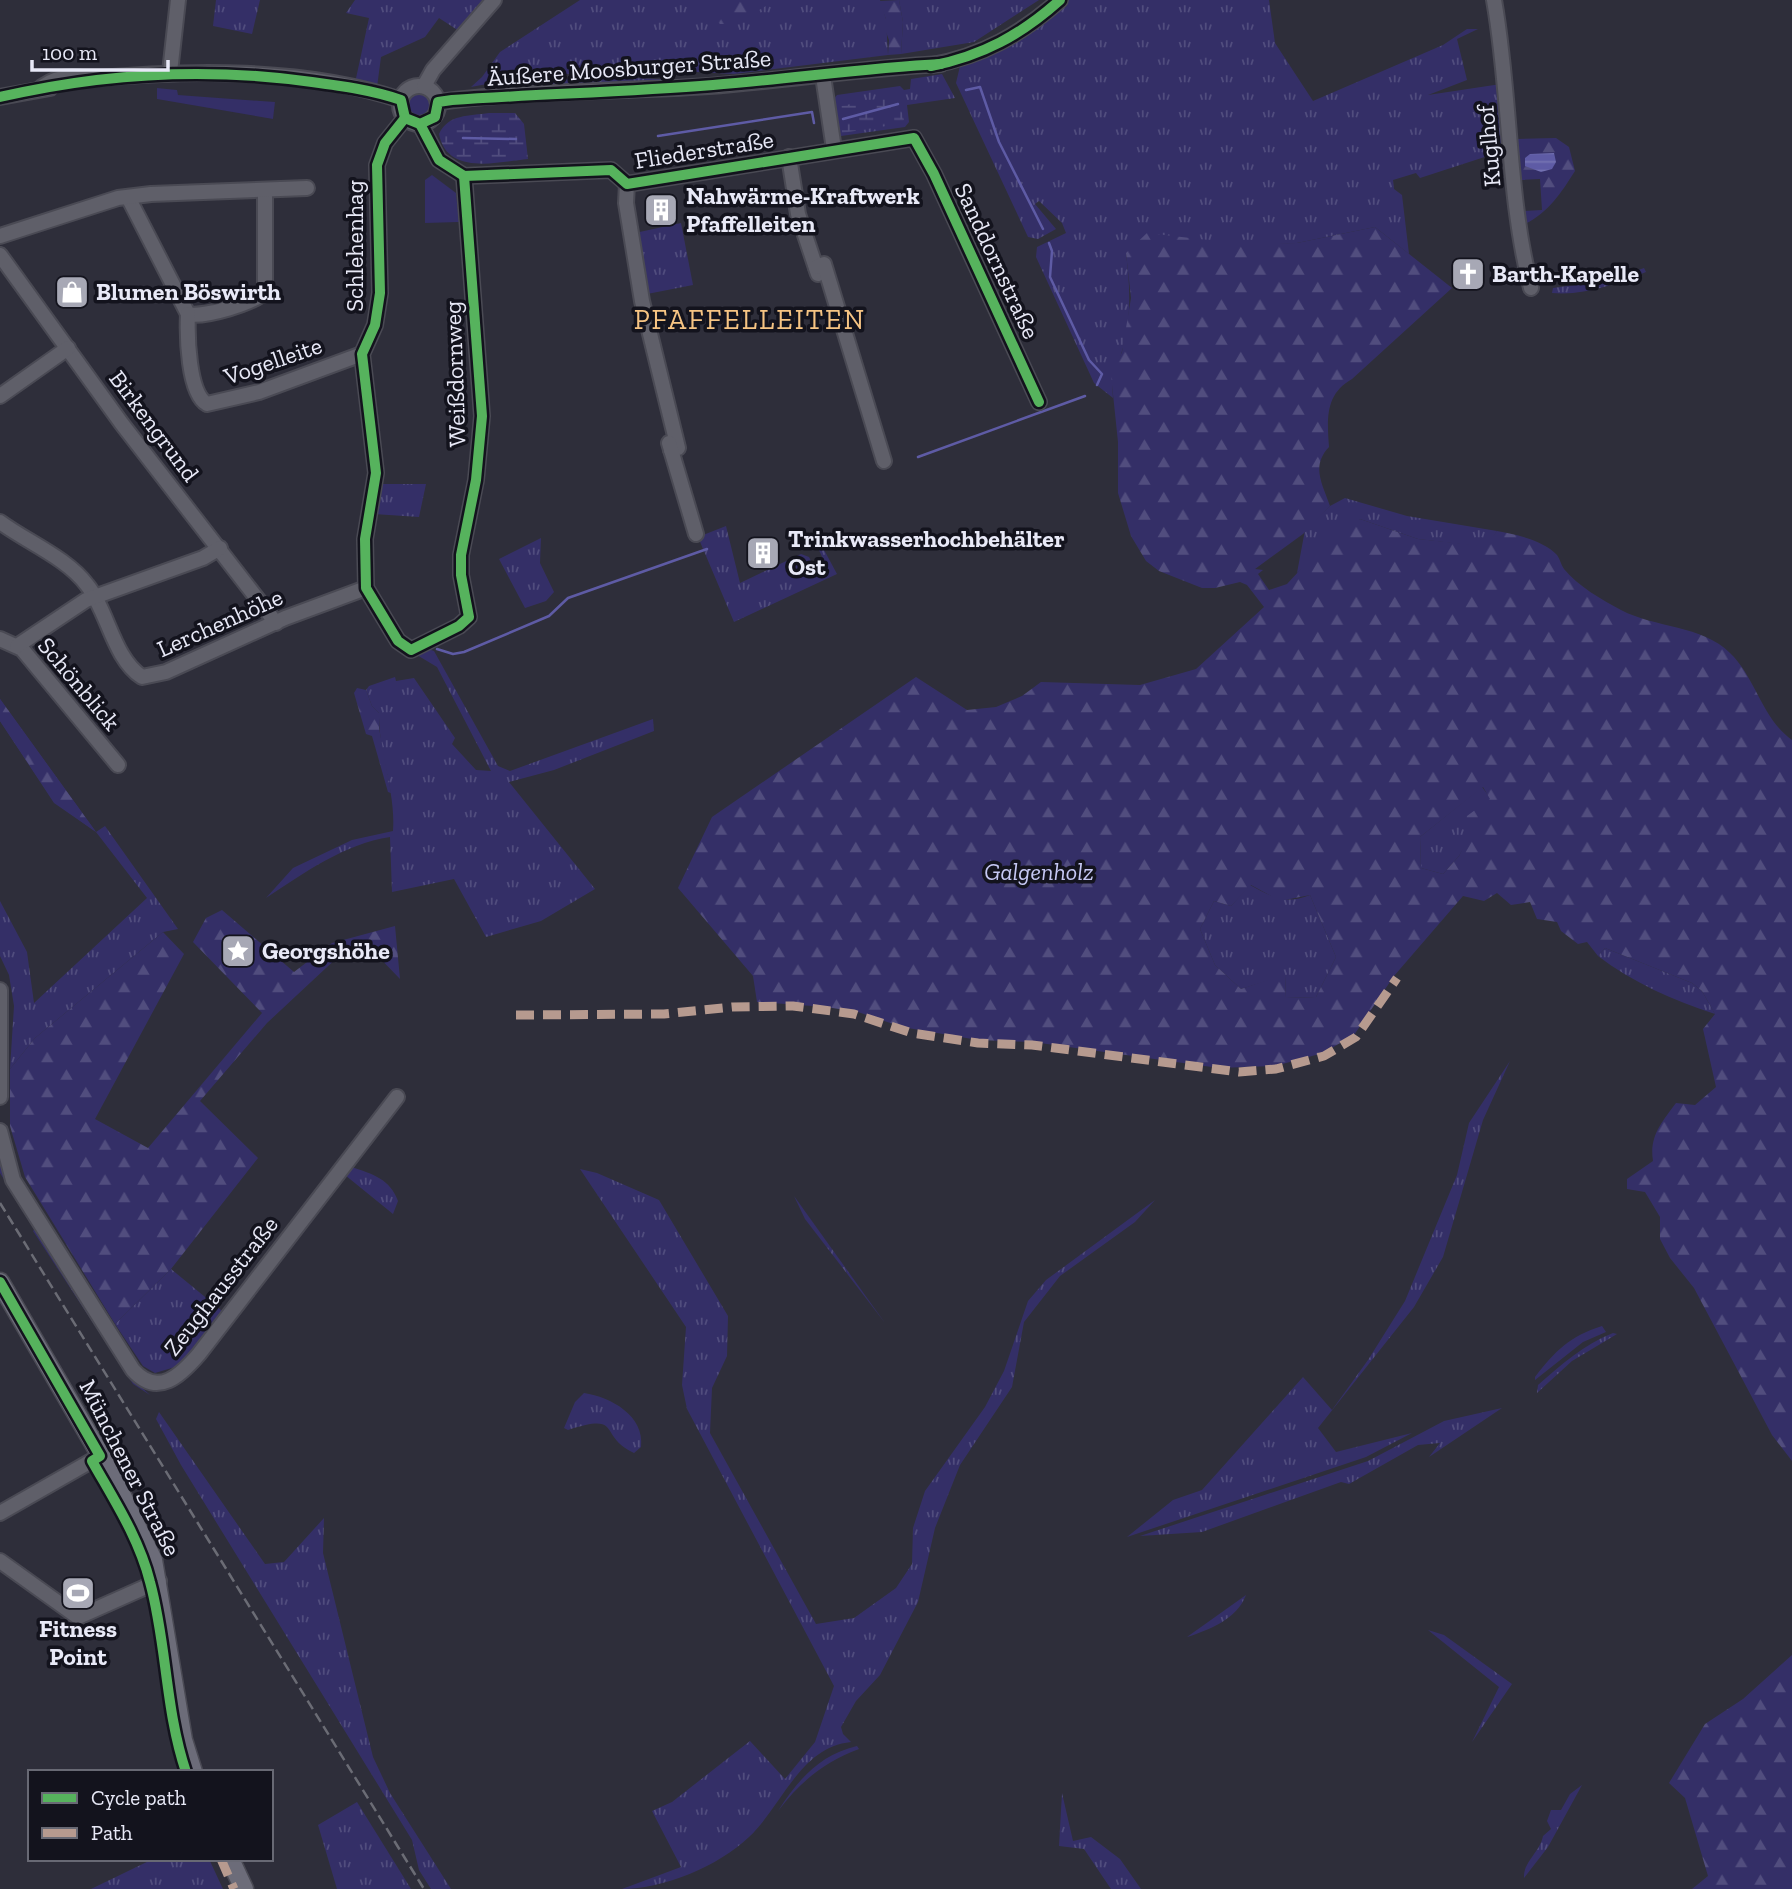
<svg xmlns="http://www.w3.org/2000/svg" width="1792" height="1889" font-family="'Zilla Slab',serif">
	<defs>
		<pattern id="grass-tufts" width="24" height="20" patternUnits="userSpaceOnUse" patternTransform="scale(1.75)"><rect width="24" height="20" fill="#342f67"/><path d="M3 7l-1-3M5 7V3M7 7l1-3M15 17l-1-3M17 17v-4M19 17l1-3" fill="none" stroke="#514d7e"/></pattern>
		<pattern id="forest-firs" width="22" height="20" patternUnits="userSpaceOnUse" patternTransform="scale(1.75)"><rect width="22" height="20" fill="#342f67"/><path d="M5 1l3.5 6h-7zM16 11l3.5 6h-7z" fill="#514d7e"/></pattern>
		<pattern id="wetland-marsh" width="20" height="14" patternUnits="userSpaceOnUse" patternTransform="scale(1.75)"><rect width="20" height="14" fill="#342f67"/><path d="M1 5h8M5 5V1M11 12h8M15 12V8" fill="none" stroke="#514d7e"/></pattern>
		<pattern id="water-rules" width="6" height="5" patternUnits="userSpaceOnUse" patternTransform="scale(1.75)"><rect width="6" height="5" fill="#5e5ba5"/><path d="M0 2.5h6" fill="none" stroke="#7573b2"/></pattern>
	</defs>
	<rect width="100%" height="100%" fill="#2e2e3a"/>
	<!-- grass -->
	<g fill="url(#grass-tufts)">
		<polygon points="216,0 260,0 252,34 213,26"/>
		<polygon points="355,0 488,0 459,31 439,18 425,37 381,57 377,87 355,83 369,18 346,13"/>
		<polygon points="580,0 880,0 886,19 888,55 734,74 679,71 534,75 471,87 482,77 500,52"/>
		<polygon points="899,0 1039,0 974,42 901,54 903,22"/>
		<path d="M1068 0H1269L1275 43 1313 101 1443 45 1467 29H1478L1457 39 1467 80 1428 95 1501 84 1508 147 1500 152 1420 178 1416 173 1393 180 1394 189 1402 195 1409 254 1375 227 1297 243 1126 253C1130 286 1132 318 1122 351 1115 374 1111 373 1113 398L1094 383 1036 257 1037 247 1066 233 1062 223 1039 201 1035 204 1056 229 1038 239 1028 237 956 83 960 66C1004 54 1034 30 1068 0Z"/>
		<polygon points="942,74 955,98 907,105 909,122 905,127 841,136 837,133 833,100 837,95 900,86 904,90 910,89 911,79"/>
		<polygon points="611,77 678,80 684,86 486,91 515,82"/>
		<polygon points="681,223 693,285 647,294 635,233"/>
		<path d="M1644 268 1646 272C1616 284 1584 296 1552 293L1553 288 1610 280Z"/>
		<polygon points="379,484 426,484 419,517 374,514"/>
		<polygon points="1345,498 1407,516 1497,531 1486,547 1418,539 1360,519 1297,573 1305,530 1330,506"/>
		<polygon points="726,526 740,583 801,554 809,557 812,563 823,559 819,550 823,548 837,574 734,622 698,537"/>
		<polygon points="541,538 540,563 554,592 546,601 525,608 499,559"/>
		<path d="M428 649 434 651 498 766 510 771 653 719 654 731 554 770 509 782 595 889 541 921 486 937 454 879 392 892 390 837C344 844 304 873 266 898L293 868 352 840 393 831C396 791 378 753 379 713L372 706 366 690 369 686 395 677 396 681 414 678 455 738 452 744 476 770 491 771 437 667 417 655Z"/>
		<polygon points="0,699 96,832 105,826 178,929 163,932 35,1038 10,1069 14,1006 9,975 0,956 0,901 27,952 34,1003 147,898 96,832 54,803 0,721"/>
		<polygon points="1482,787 1491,799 1459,856 1443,874 1421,868 1420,837"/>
		<path d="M1250 885C1272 897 1285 905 1310 895L1336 957 1316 997 1286 998 1285 975 1241 989 1215 965 1200 929 1214 901 1231 906Z"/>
		<path d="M1605 948 1692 983 1702 991 1715 1014C1674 1001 1632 982 1598 956Z"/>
		<polygon points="1510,1061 1483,1120 1443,1257 1414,1307 1318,1428 1336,1452 1412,1433 1366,1457 1127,1537 1173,1500 1202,1490 1303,1377 1332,1410 1368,1360 1405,1301 1457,1175 1469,1123"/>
		<polygon points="0,1156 37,1230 131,1378 150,1395 133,1384 33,1231 35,1229 0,1173"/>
		<path d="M351 1167C373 1174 390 1179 398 1201L393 1214 345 1175Z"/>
		<path d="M580 1169 597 1173 659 1200 728 1316 727 1356 712 1388 710 1433 816 1624 854 1618 896 1588 912 1564 913 1528 925 1491 985 1407 1004 1371 1028 1301 1046 1280 1155 1200 1135 1222 1060 1276 1024 1322 1012 1387 960 1465 935 1528 918 1602 880 1675 856 1701 841 1727 843 1734 851 1742C800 1747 782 1806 749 1837 719 1866 663 1889 622 1889L681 1867 652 1811 672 1802 750 1741 785 1779 815 1742 834 1686 687 1409 682 1385 686 1327Z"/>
		<polygon points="794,1196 885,1323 805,1219"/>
		<polygon points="171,1269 227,1315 185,1364 155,1373 143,1366 115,1324"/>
		<path d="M1602 1326 1606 1332 1583 1342 1535 1380V1377C1555 1351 1570 1336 1602 1326Z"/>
		<path d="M1613 1333 1617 1334 1572 1361 1537 1393 1538 1385C1562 1364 1583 1345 1613 1333Z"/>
		<path d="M584 1393C611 1397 645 1416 641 1447L634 1453C597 1436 624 1412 568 1430L564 1428 575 1402Z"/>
		<polygon points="1502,1408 1429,1457 1440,1443 1418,1445 1349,1484 1341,1482 1202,1532 1140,1536 1368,1461 1444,1421"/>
		<polygon points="159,1412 265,1564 284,1562 324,1518 323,1553 373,1757 390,1793 451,1889 431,1889 419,1870 412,1840 181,1465 156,1419"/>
		<path d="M1246 1595C1237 1619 1209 1630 1187 1637Z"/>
		<polygon points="1428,1630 1444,1635 1512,1684 1472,1742 1499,1687"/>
		<path d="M857 1746 859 1749C824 1762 801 1781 778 1811 798 1780 819 1755 857 1746Z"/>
		<path d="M1582 1785 1548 1847 1524 1878C1523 1862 1540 1852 1543 1836L1551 1829 1547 1821 1551 1810H1561L1570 1794Z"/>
		<polygon points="1062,1793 1073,1841 1091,1837 1120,1859 1141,1889 1111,1889 1084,1849 1059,1846"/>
		<polygon points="357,1802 411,1889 337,1889 318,1825"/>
		<polygon points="153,1859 209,1859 223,1889 91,1889"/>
	</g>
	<!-- forest -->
	<g fill="url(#forest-firs)" fill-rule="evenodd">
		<polygon points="718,0 777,0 734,24 720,24 710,14"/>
		<polygon points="899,0 903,22 901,54 888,55 889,40 883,24 886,19 879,1"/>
		<path d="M1556 138 1569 147 1575 171C1561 193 1549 212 1525 224L1522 211 1542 210 1540 179 1519 180 1517 139Z"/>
		<path d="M1375 227 1452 288 1352 379C1325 394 1327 419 1329 447 1311 466 1322 483 1330 506L1303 534 1255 569 1263 570 1258 574 1269 590 1287 584 1341 526 1360 519 1418 539 1485 546 1497 531C1515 534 1545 541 1557 555 1560 559 1561 565 1564 569 1578 586 1602 600 1621 610 1655 628 1702 625 1730 653 1756 678 1762 719 1792 740V1461L1772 1435 1694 1288 1670 1258 1660 1239V1217L1645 1192 1627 1189V1179L1653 1161C1649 1136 1662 1122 1676 1103L1695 1105 1716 1087 1703 1029 1715 1014 1702 991 1692 983 1605 948 1598 956 1587 942 1578 944 1561 931 1557 922 1537 919 1530 902 1511 905 1497 893 1484 901 1463 896 1394 976 1354 1035 1323 1053 1275 1066 1219 1068 1033 1042 978 1040 902 1027 858 1012 826 1007 757 1002 753 976 678 888 712 817 916 677 967 710 996 707 1022 696 1041 682 1140 685 1196 669 1264 607 1247 585 1240 582 1215 588H1202L1159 571 1146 561 1131 536 1118 493V442L1111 375 1122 352 1131 298 1126 253 1147 233 1242 244 1297 243ZM1483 787 1490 799 1467 816 1466 821 1472 829 1459 856 1443 874 1421 868 1420 837ZM1251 885 1280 901 1310 895 1336 957 1316 997 1286 998 1285 974 1241 989 1215 965 1200 929 1214 901 1231 906Z"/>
		<polygon points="357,688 366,690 372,706 379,713 379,728 391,793 388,792 372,736 366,734 354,693"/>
		<polygon points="0,699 96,832 54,802 0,721"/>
		<polygon points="222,910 294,972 332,943 395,926 400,979 373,951 341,954 267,1023 200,1101 258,1158 171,1269 115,1324 25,1177 10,1126 10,1069 35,1038 163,932 184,954 95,1119 148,1148 262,1013 193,942 206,918"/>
		<polygon points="1792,1655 1792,1889 1692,1889 1708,1876 1685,1798 1669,1783 1705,1724 1743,1699"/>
	</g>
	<!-- wetland -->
	<g fill="url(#wetland-marsh)">
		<polygon points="892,96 898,99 904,120 899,124 842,133 839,110 841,106"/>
		<path d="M489 113H515L524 124 528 159C498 162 447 176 439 134 448 114 469 116 489 113Z"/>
	</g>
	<!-- garden -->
	<g fill="#342f67">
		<polygon points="157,88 177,90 178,95 275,102 273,119 157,99"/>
		<circle cx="419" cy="105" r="14"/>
		<polygon points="432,175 456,193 459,222 425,223 425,180"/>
	</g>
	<!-- water -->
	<polygon fill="url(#water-rules)" points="1554,153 1556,162 1552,169 1541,172 1525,166 1525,158 1530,154"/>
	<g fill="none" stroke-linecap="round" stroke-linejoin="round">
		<!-- stream -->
		<g stroke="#5e5ba5" stroke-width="2.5">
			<polyline points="966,90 980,87 999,142 1043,229"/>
			<polyline points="843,119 898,104"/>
			<polyline points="658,136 812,112 814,123"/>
			<polyline points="463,138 516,139"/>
			<polyline points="1049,243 1052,251 1050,277 1089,360 1102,374 1097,385"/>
			<polyline points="918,457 1085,396"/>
			<polyline points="437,649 453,654 464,652 549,616 568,598 707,549"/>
		</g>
		<!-- minor casing -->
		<g stroke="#4a4a54" stroke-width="18">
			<g id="minor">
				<path d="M1494 0C1511 95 1507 195 1531 288"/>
				<path d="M932 65C983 56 1021 34 1060 0"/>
				<polyline points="170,72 178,0"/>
				<polyline points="823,76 834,149"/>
				<circle cx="419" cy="105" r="19"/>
				<polyline points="424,86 433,70 494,0"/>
				<path d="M42 87C55 78 71 75 87 79 187 70 305 67 401 100"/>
				<polyline points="0,97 50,88"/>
				<path d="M438 102C528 90 619 92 709 86 787 80 863 68 941 64"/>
				<polyline points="405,118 385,143 377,165 380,293 375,325 362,354 376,473 365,539 366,588 398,641 411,650 459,626 469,617 461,575 461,555 476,480 482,416 464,176"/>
				<polyline points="420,124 439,160 464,176 611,170 627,184 914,138 934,174 1039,402"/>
				<polyline points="789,157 798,214 818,274"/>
				<polyline points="627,184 626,203 642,301 678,448 671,450"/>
				<path d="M128 197 188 314C203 318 256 303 265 291V190"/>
				<polyline points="0,236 118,198 151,194 307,188"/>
				<polyline points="0,255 122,424 276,623"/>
				<polyline points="816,267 824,264 884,461"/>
				<path d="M188 314C187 335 188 393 207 404L259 392 362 354"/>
				<polyline points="0,396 68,348"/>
				<polyline points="669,443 696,534"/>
				<path d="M0 522C27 542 67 558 87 585 108 611 113 658 142 677L166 672 285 618 366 588"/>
				<polyline points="0,639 22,649 118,765"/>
				<polyline points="17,646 86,600 203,558 220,548"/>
				<polyline points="0,990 0,1097"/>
				<path d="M0 1131 13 1180 133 1370C158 1398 181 1375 199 1354L397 1097"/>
				<polyline points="0,1513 100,1456"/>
				<polyline points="0,1561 78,1617 159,1581"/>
			</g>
		</g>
		<!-- major casing -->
		<g stroke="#4a4a54" stroke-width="21">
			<g id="major">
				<polyline points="0,1282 111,1473 153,1560 183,1740 193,1772"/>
				<polyline points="230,1859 244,1889"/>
			</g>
		</g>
		<!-- minor -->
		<use href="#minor" stroke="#5f5f69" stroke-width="14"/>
		<!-- major -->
		<use href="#major" stroke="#6c6c79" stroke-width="18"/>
		<!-- rail -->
		<polyline stroke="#6b6c75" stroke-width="2.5" stroke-dasharray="10 5" stroke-linecap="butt" points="0,1203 424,1889"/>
		<!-- quiet -->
		<g stroke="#b69a8f" stroke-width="9" stroke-dasharray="18 9" stroke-linecap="butt">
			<polyline points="516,1015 664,1014 732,1007 793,1006 854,1014 912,1033 978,1043 1032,1045 1239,1072 1276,1069 1324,1056 1356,1037 1397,978"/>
			<polyline points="221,1859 234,1889"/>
		</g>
		<!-- cycleway casing -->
		<g stroke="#13131d" stroke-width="15">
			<g id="cycleway">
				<path d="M931 66C982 56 1021 35 1060 0"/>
				<path d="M0 97C103 73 206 67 312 82 342 86 372 90 401 100L405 118 420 124 435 117 438 102 452 100C539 94 626 92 713 85 789 79 865 68 941 64"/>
				<polyline points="405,118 385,143 377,165 380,293 375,325 362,354 376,473 365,539 366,588 398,641 411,650 459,626 469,617 461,575 461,555 476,480 482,416 464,176"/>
				<polyline points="420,124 439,160 464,176 611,170 627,184 914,138 934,174 1039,402"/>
				<path d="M0 1282 100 1456 92 1461C114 1500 139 1538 150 1582 167 1644 165 1710 186 1772"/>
			</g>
		</g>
		<!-- cycleway -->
		<use href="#cycleway" stroke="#56b35d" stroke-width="10"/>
	</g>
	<!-- icons -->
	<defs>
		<g id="building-square" transform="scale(1.75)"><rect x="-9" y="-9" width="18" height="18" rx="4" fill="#a7a8b5" stroke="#13131d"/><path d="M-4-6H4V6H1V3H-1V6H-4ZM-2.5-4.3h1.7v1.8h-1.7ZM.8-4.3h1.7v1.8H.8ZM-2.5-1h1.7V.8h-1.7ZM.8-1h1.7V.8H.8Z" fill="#fff"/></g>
		<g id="church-square" transform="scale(1.75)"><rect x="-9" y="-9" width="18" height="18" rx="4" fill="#a7a8b5" stroke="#13131d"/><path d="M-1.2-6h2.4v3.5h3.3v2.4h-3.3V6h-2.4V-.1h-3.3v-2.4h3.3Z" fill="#fff"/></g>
		<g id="shop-square" transform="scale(1.75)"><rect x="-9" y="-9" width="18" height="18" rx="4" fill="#a7a8b5" stroke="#13131d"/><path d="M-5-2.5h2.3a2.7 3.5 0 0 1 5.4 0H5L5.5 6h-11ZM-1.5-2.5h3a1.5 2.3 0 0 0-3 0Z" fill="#fff"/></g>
		<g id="sight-square" transform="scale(1.75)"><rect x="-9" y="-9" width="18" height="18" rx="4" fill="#a7a8b5" stroke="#13131d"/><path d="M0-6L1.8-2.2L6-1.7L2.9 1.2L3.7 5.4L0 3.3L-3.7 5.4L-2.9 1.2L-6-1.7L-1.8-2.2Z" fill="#fff"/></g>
		<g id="stadium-square" transform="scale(1.75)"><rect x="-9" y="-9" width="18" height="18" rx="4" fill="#a7a8b5" stroke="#13131d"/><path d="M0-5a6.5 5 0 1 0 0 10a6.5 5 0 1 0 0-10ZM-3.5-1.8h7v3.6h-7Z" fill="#fff"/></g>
	</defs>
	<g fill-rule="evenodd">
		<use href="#building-square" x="661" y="210"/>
		<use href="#church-square" x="1468" y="274"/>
		<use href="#shop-square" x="72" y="292"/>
		<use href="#building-square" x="763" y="553"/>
		<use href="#sight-square" x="238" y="951"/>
		<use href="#stadium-square" x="78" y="1593"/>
	</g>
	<g text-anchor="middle" stroke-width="7" stroke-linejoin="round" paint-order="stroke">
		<!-- street labels -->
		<g font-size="24" fill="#e8e9f7" stroke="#13131d">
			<text transform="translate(629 68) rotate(-4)" y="8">Äußere Moosburger Straße</text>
			<text transform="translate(1489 146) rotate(-95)" y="8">Kuglhof</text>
			<text transform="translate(704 150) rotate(-9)" y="8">Fliederstraße</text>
			<text transform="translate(355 246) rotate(-90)" y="8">Schlehenhag</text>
			<text transform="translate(997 261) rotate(65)" y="8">Sanddornstraße</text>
			<text transform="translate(273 361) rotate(-19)" y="8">Vogelleite</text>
			<text transform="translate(455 374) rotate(-92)" y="8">Weißdornweg</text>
			<text transform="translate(154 426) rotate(53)" y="8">Birkengrund</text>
			<text transform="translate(220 623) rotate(-24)" y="8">Lerchenhöhe</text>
			<text transform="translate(79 684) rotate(50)" y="8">Schönblick</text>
			<text transform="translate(221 1286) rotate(-52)" y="8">Zeughausstraße</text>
			<text transform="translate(130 1468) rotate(63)" y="8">Münchener Straße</text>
		</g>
		<!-- poi labels -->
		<g font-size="24" font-weight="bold" fill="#e8e9f7" stroke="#13131d" text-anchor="start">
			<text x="686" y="204">Nahwärme-Kraftwerk<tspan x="686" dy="28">Pfaffelleiten</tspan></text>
			<text x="1492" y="282">Barth-Kapelle</text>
			<text x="96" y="300">Blumen Böswirth</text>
			<text x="788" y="547">Trinkwasserhochbehälter<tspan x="788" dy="28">Ost</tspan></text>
			<text x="262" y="959">Georgshöhe</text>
			<text x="78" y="1637" text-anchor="middle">Fitness<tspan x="78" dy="28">Point</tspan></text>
		</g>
		<!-- park labels -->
		<g font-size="24" font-style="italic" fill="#c6c8f4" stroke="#13131d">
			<text x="1039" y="880">Galgenholz</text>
		</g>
		<!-- quarter labels -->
		<g font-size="28" letter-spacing="2" fill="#f6c483" stroke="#13131d">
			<text x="750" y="329">PFAFFELLEITEN</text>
		</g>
	</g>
	<!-- legend -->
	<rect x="28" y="1770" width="245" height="91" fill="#13131d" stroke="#686974" stroke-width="2"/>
	<rect x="42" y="1793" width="35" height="10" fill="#56b35d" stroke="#686974" stroke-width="2"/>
	<text x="91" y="1805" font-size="21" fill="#e8e9f7">Cycle path</text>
	<rect x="42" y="1828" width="35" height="10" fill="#b69a8f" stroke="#686974" stroke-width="2"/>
	<text x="91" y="1840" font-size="21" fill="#e8e9f7">Path</text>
	<!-- scale -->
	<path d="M32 60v10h136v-10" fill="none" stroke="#e8e9f7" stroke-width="3.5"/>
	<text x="42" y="60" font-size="21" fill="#e8e9f7" stroke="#13131d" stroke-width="5" paint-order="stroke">100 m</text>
</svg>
